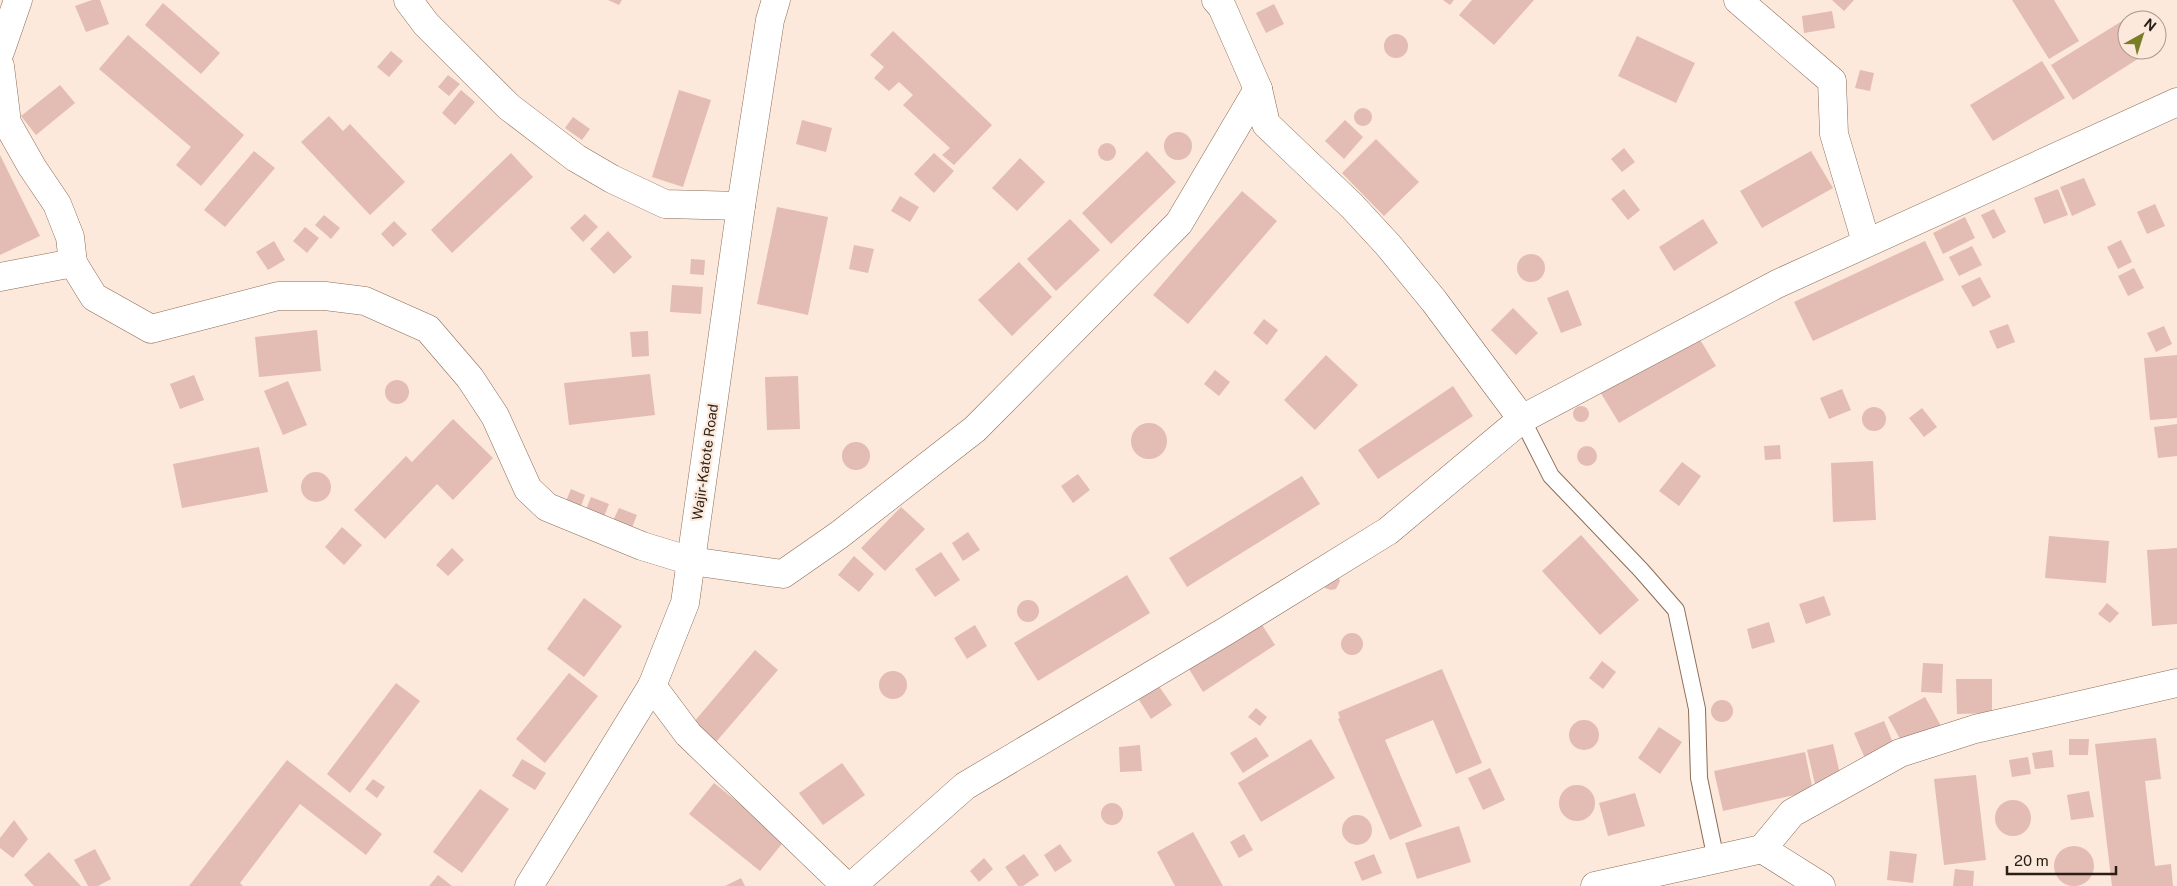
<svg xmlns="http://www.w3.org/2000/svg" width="2177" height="886" font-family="'Public Sans',sans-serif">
	<rect width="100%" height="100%" fill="#fde9db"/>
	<!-- building -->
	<g fill="#e3bcb4">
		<polygon points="92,0 100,0 109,24 86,32 75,6"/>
		<polygon points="608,0 622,0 619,5"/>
		<polygon points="1443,0 1454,0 1450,5"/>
		<polygon points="1472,0 1534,0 1494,45 1459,15"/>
		<polygon points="1832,0 1854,0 1844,11"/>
		<polygon points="2012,0 2054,0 2079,41 2049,59"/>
		<polygon points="163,3 220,53 201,74 145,25"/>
		<polygon points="1274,4 1284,24 1266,33 1256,13"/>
		<polygon points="1832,11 1835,28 1804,33 1802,16"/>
		<polygon points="2135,13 2140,20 2127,20 2127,50 2152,50 2073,100 2051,65"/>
		<polygon points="893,31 992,125 954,165 942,155 950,148 903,105 913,95 899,82 889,91 874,78 884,67 870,55"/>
		<circle cx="1396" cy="46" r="12"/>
		<polygon points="128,35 244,135 201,186 176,165 191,147 99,69"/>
		<polygon points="1637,36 1695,63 1676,103 1618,76"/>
		<polygon points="391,51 403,61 389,77 377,67"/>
		<polygon points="2042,61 2065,98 1993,141 1970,105"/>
		<polygon points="1860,70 1874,73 1870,91 1855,88"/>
		<polygon points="448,75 460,84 449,96 438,87"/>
		<polygon points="60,85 75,103 36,135 21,116"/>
		<polygon points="461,90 475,102 455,125 442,113"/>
		<polygon points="679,90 711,100 683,187 652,177"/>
		<circle cx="1363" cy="117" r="9"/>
		<polygon points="329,116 343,131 350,124 405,182 370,215 301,142"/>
		<polygon points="573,117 590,129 582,140 565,128"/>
		<polygon points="802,120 832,128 826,152 796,144"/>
		<polygon points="1345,120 1363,137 1344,159 1325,141"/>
		<circle cx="1178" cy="146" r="14"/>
		<polygon points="1376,139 1419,182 1384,216 1342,173"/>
		<circle cx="1107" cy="152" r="9"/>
		<polygon points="1624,148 1635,162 1622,172 1611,159"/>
		<polygon points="254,151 275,168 225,227 204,210"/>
		<polygon points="1147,151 1176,182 1111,244 1082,213"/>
		<polygon points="1811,151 1833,188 1762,228 1740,191"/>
		<polygon points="511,153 533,177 452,253 431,230"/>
		<polygon points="934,153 954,171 934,193 914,174"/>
		<polygon points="0,155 40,236 0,255"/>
		<polygon points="1020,158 1045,182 1017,211 992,188"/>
		<polygon points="2084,178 2096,205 2072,216 2060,187"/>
		<polygon points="1624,189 1640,210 1628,220 1611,199"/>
		<polygon points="2058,189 2068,215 2044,224 2034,198"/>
		<polygon points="1242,191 1277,221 1188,324 1153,295"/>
		<polygon points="900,196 919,207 910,222 891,211"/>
		<polygon points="2155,204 2165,226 2147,234 2137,212"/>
		<polygon points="777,207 828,217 808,315 757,304"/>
		<polygon points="1994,209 2006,232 1993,239 1981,215"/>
		<polygon points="585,214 598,227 583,242 570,228"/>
		<polygon points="324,215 340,228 331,239 315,225"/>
		<polygon points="1965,217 1975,238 1943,254 1933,233"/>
		<polygon points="1070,219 1100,250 1056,291 1027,259"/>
		<polygon points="1703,219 1718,243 1674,271 1659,247"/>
		<polygon points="394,221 407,234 393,247 381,234"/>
		<polygon points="305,227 319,238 307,253 293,241"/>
		<polygon points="608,231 632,257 614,274 590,249"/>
		<polygon points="2121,240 2132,262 2118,269 2107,247"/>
		<polygon points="274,241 285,260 268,270 256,252"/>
		<polygon points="1925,241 1944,280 1813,341 1794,302"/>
		<polygon points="854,245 874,249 868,273 849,269"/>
		<polygon points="1972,246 1982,265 1959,276 1949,257"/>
		<circle cx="1531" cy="268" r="14"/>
		<polygon points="691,259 705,260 704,275 690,274"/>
		<polygon points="1019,262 1052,297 1012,336 978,300"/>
		<polygon points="2134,268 2144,288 2128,296 2118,276"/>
		<polygon points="1980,277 1991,297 1973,307 1961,286"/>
		<polygon points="672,285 703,287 701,314 670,312"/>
		<polygon points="1568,290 1582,325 1561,333 1547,298"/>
		<polygon points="1513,308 1538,333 1516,355 1491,330"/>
		<polygon points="1264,319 1278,330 1267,345 1253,333"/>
		<polygon points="2008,324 2015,342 1997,349 1989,331"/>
		<polygon points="2164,326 2172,344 2156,352 2147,333"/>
		<polygon points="317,330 321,371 259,377 255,337"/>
		<polygon points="648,331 649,356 632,357 630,332"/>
		<polygon points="1696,333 1716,366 1619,423 1599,390"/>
		<polygon points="1326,355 1358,385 1315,430 1284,400"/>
		<polygon points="2177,355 2177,418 2150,420 2144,358"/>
		<polygon points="1215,370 1230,382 1219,396 1204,384"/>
		<polygon points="650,374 655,415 569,425 564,383"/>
		<polygon points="194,375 204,400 180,409 170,384"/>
		<polygon points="798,376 800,429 767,430 765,377"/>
		<circle cx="397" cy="392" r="12"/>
		<polygon points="288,381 307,425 283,435 264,391"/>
		<polygon points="1453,386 1473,416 1378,479 1358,450"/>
		<polygon points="1842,389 1851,410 1829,419 1820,398"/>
		<circle cx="1581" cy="414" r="8"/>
		<circle cx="1874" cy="419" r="12"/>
		<polygon points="1922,408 1937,427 1924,437 1909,418"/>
		<polygon points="453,419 493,458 453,500 437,484 385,539 354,510 406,456 412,462"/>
		<circle cx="1149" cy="441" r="18"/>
		<polygon points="2177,424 2177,456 2158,458 2154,427"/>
		<circle cx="856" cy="456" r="14"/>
		<polygon points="1780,445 1781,459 1765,460 1764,446"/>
		<circle cx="1587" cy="456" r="10"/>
		<polygon points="259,447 268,492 182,508 173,464"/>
		<polygon points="1873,461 1876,520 1833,522 1831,463"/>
		<polygon points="1682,462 1701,476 1679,506 1659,491"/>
		<circle cx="316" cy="487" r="15"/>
		<polygon points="1078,474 1090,490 1073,503 1061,486"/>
		<polygon points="1302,476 1320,504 1187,587 1169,558"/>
		<polygon points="571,489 585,495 579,512 564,506"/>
		<polygon points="591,497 609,504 603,519 585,512"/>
		<polygon points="901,507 925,529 885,571 861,548"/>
		<polygon points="619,508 637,515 631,530 612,523"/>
		<polygon points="342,527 362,545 344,565 325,547"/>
		<polygon points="968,532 980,550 963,561 952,543"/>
		<polygon points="1581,535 1639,600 1600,635 1542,571"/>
		<polygon points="2049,536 2109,541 2106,583 2045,578"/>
		<polygon points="452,548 464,560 448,576 436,565"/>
		<polygon points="2177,548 2177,624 2152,626 2147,550"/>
		<polygon points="941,552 960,580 935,597 915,569"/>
		<polygon points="854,556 874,574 859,592 838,575"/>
		<polygon points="1127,575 1150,613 1038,681 1014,643"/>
		<polygon points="1338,576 1340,581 1336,589 1331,590 1325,588 1322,583"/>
		<polygon points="1824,596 1831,615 1806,624 1799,604"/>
		<polygon points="584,598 622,626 584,677 547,649"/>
		<circle cx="1028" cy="611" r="11"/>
		<polygon points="2107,603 2119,613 2110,623 2098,614"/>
		<polygon points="1257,617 1275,645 1203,692 1186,664"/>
		<polygon points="1769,622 1775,642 1752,649 1747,629"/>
		<polygon points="975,625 987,646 967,659 954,638"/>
		<circle cx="1352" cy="644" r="11"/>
		<polygon points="755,650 778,670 716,742 693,723"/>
		<polygon points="1602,661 1616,672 1603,689 1589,678"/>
		<polygon points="1923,663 1943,664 1942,693 1921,692"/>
		<polygon points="1442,669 1482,763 1456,774 1433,720 1385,740 1422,826 1390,840 1338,719 1340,718 1338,712"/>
		<circle cx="893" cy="685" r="14"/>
		<polygon points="569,673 598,696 545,763 516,739"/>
		<polygon points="1956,679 1992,679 1992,713 1957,714"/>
		<polygon points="1156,682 1172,705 1151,719 1136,695"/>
		<polygon points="396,683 420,701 350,793 327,774"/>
		<polygon points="1925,697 1941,726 1904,746 1888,717"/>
		<circle cx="1722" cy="711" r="11"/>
		<polygon points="1256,708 1267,717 1260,726 1248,717"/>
		<circle cx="1584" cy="735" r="15"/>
		<polygon points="1884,721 1896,750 1867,763 1854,733"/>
		<polygon points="1659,727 1682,742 1660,774 1638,758"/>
		<polygon points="1256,737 1269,756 1243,773 1230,753"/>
		<polygon points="2156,738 2161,779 2145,781 2155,866 2171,864 2173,886 2112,886 2095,744"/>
		<polygon points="1311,739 1335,778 1261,822 1238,783"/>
		<polygon points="2069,739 2089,739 2088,755 2069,755"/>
		<polygon points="1833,744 1841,778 1815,784 1807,750"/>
		<polygon points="1140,745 1142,771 1120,772 1119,747"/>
		<polygon points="2052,750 2054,767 2035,769 2032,753"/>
		<polygon points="1805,752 1813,791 1723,811 1714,771"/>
		<polygon points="2028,757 2031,774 2012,777 2009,760"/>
		<polygon points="522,759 546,773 535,790 512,776"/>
		<polygon points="287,760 382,834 366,855 300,804 240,883 243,886 189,886"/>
		<polygon points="842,763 865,795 823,825 799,793"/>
		<polygon points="1490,768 1505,800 1483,810 1468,778"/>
		<polygon points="1976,775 1986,860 1944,865 1934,779"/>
		<polygon points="373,779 385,787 377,798 365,789"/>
		<polygon points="714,783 785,840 760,871 689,814"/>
		<circle cx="1577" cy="803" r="18"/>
		<polygon points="480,789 509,809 462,873 433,852"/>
		<polygon points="2089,791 2094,817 2071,820 2067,795"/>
		<polygon points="1635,793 1645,826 1608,836 1599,803"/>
		<circle cx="2013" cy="818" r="18"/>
		<circle cx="1112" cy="814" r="11"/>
		<circle cx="1357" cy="830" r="15"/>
		<polygon points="14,820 28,839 13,858 0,848 0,838"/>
		<polygon points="1459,826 1471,862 1417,879 1405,843"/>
		<polygon points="1193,832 1223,886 1175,886 1157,852"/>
		<polygon points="1244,834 1253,850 1239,858 1230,842"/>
		<polygon points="1060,844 1072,861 1055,872 1044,855"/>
		<circle cx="2074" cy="866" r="20"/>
		<polygon points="95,849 111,879 98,886 88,886 74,860"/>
		<polygon points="1890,851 1917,854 1913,883 1887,880"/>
		<polygon points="49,852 81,886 34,886 24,875"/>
		<polygon points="1024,854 1039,875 1023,886 1018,886 1005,867"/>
		<polygon points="1374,854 1382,873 1362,881 1354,862"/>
		<polygon points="984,858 993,869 979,882 970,871"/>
		<polygon points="1955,869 1974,871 1973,886 1953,886"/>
		<polygon points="438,875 452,886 429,886"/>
		<polygon points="741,878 745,886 725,886"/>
	</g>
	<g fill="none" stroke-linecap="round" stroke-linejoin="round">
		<!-- service casing -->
		<g stroke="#8a6d58" stroke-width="18">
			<polyline id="service" points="1522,419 1551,476 1641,570 1676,610 1697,709 1699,778 1716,860"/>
		</g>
		<!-- minor casing -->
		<g stroke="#8a6d58" stroke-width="29">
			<g id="minor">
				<polyline points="408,0 426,24 509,107 576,158 612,179 665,204 741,206"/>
				<polyline points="1216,0 1222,7 1258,89 1266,124 1352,206 1388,245 1434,301 1522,419"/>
				<polyline points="1738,0 1832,81 1834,134 1866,242"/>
				<polyline points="0,52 18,0"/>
				<polyline points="0,66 7,123 32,167 57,204 70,237 73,263"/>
				<polyline points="0,277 73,263 94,297 151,329 278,296 325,296 365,301 428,329 470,378 495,416 528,489 547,507 642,546 691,561 783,574 839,535 975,429 1179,223 1258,89"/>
				<polyline points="652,686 688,734 846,886"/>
				<polyline points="1762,849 1792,813 1900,753 1975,729 2177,683"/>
				<polyline points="852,886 965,786 1226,631 1388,531 1522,419 1777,284 2177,102"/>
			</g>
		</g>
		<!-- tertiary casing -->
		<g stroke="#8a6d58" stroke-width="29">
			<g id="tertiary">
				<polyline points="529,886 652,686 685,603 741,206 770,20 776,0"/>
				<polyline points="1595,886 1762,849 1821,886"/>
			</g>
		</g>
		<!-- service -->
		<use href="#service" stroke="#fff" stroke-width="16"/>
		<!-- minor -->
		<use href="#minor" stroke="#fff" stroke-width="28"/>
		<!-- tertiary -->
		<use href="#tertiary" stroke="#fff" stroke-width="28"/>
	</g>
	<g text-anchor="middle" stroke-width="4.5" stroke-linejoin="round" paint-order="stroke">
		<!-- street labels -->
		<g font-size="14" fill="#2a1f16" stroke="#fde9db">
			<text transform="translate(705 462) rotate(-82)" y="5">Wajir-Katote Road</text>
		</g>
	</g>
	<!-- north arrow -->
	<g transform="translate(2142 35) rotate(39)"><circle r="24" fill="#fde9db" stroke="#a9988c"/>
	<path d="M0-4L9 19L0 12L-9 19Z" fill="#787d26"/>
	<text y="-8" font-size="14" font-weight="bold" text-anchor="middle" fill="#2a1f16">N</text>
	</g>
	<!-- scale -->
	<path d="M2007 866v8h109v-8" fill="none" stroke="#2a1f16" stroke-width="2.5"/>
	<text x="2014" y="866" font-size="15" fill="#2a1f16" stroke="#fde9db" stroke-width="4" paint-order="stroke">20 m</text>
</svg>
